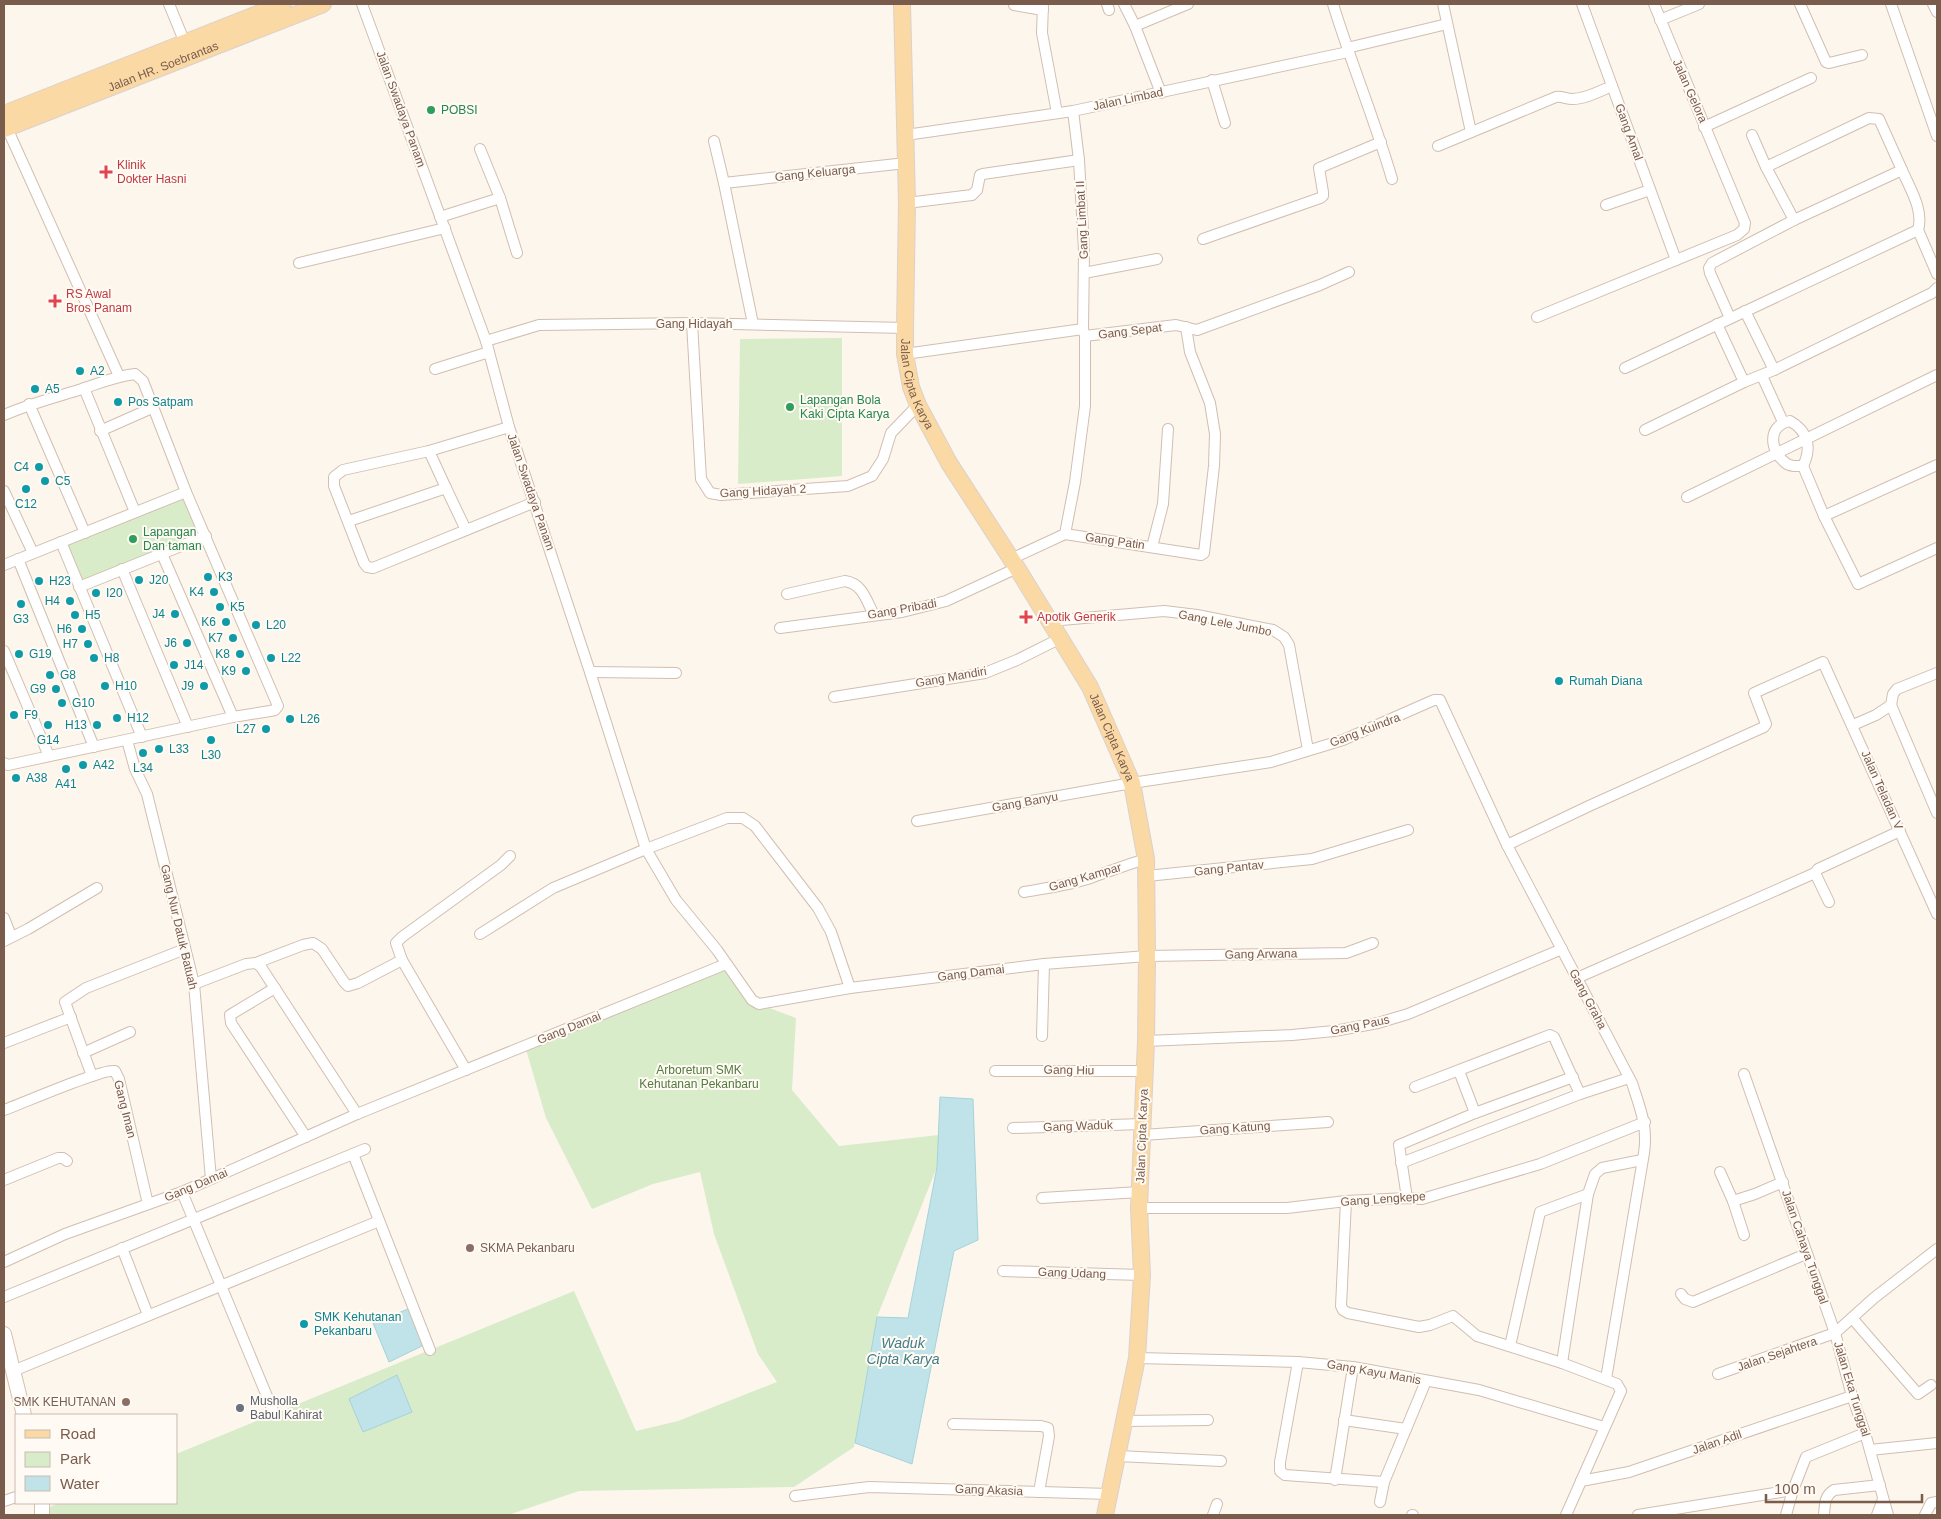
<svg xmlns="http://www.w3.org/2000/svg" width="1941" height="1519" font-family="Helvetica,sans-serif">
	<rect width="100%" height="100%" fill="#fdf6ec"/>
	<!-- green -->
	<g fill="#d8ecc9">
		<polygon points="842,338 842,476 738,484 740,339"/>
		<polygon points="186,492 206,536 79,587 61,542"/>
		<polygon points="726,964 759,1004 796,1018 792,1090 839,1146 939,1135 937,1167 877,1317 854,1447 794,1487 579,1491 508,1515 42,1515 43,1510 59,1503 176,1503 176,1454 574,1291 636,1431 678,1421 777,1382 758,1354 714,1234 700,1172 653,1184 592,1209 546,1118 525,1046"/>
	</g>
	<!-- water -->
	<g fill="#bfe3e8" stroke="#a5d3da">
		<polygon points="940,1097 973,1099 978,1240 954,1251 912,1464 855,1443 877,1317 908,1318 937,1167"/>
		<polygon points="408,1309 424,1345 389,1362 373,1323"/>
		<polygon points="397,1375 412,1412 363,1432 349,1399"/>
	</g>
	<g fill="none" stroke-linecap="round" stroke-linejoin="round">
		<!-- street casing -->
		<g stroke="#d1beb0" stroke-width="12">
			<g id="street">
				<polyline points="169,4 185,43"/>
				<polyline points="362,4 486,341 509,427 590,672 646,849 676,900 717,950 752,1000 759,1004 850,988 1044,964 1147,956 1346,953 1373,943"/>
				<polyline points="1043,4 1042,33 1057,113"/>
				<polyline points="1107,4 1109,10"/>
				<polyline points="1124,4 1135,26 1161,93"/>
				<path d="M1333 4C1351 63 1375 120 1392 179"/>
				<polyline points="1443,4 1471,132"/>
				<polyline points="1582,4 1676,260"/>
				<polyline points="1800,4 1826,62 1829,63 1862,55"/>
				<polyline points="1891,4 1937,136"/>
				<polyline points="1933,4 1937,12"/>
				<polyline points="1014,5 1043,10"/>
				<polyline points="1660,20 1699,4"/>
				<polyline points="1135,26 1188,4"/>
				<polyline points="1347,48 1447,24"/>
				<polyline points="1212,80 1225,123"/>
				<polyline points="1073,111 1079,160 1084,251 1083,329"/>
				<polyline points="1704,127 1811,78"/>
				<polyline points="7,128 119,376"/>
				<polyline points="906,135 1073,111 1348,52"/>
				<polyline points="1752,135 1766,167 1794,220"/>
				<polyline points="714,141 724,183 753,324"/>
				<path d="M1438 146 1556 97C1562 96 1566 99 1572 99 1586 99 1600 91 1612 86"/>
				<polyline points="480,149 500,198 517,253"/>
				<polyline points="1766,167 1869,118 1879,119 1902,170"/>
				<polyline points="724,183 906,163"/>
				<polyline points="907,203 972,195 977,190 980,175 983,174 1079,160"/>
				<polyline points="1606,205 1650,190"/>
				<polyline points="440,217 500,198"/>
				<polyline points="1203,239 1320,198 1323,196 1323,192 1319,168 1381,142"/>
				<polyline points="299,263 445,228"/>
				<polyline points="1084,273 1157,259"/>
				<polyline points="1745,311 1774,370"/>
				<polyline points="1537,317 1737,235 1744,229 1745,223 1654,4"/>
				<path d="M1730 318 1710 273 1709 268 1712 263 1794 220 1902 170C1910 189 1924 210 1918 230"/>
				<polyline points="692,323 701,479 710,493 721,495 848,486 872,476 883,459 891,433 918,405"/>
				<polyline points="1717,324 1744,382"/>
				<polyline points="486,341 539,325 692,323 905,328"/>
				<polyline points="905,354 1083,329 1085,336 1176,325 1197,330 1320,285 1349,272"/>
				<polyline points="1625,368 1918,230 1937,274"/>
				<polyline points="435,369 489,352"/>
				<polyline points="1762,376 1783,422"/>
				<polyline points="84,388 135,512"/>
				<polyline points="29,404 85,533"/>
				<path d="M4 415C29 404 56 397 82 389 100 383 116 376 135 374L143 381 186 492 278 706 275 710 270 711 233 717 8 765 4 763"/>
				<path d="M1790 421C1808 431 1812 448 1803 466 1798 466 1792 467 1787 464 1770 452 1766 426 1790 421Z"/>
				<polyline points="509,427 429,451 343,470 334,477 334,486 364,563 367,567 373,568 535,502"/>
				<polyline points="1645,430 1744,382 1774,370 1932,293 1937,288"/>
				<polyline points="100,431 152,408"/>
				<polyline points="1803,466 1824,516 1858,584 1937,548"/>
				<polyline points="446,488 466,530"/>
				<polyline points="4,491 33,553"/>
				<polyline points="1687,497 1937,375"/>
				<polyline points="1824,516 1937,465"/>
				<polyline points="349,521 446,488 429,451"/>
				<polyline points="1065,534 1075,482 1085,406 1085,336"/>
				<polyline points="61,542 142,737"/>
				<polyline points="1152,547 1163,504 1168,429"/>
				<polyline points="162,554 233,717"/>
				<polyline points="18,559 94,747"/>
				<polyline points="1011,559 1065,534 1201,555 1204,553 1214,466 1215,434 1210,403 1190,352 1186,327"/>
				<polyline points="4,565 186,492"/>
				<polyline points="122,569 188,727"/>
				<polyline points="79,587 206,536"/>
				<path d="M787 594 845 581C863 584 866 600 874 615"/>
				<polyline points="1050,621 1164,611 1197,615 1273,630 1284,637 1289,645 1308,750"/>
				<polyline points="780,628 902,612 946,601 1017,568"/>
				<polyline points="4,651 49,756"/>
				<polyline points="590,672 676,673"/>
				<polyline points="834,697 985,673 1017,660 1061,638"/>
				<polyline points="1891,705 1937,813"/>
				<polyline points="1853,725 1876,715 1891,705 1893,694 1897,689 1937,673"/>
				<polyline points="127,740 135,769 147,794 194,984 211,1179"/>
				<path d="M917 821 1132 783 1271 762 1343 740 1434 700H1440L1507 845 1632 1083C1640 1108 1648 1126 1644 1153L1606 1379"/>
				<polyline points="1507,845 1589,806 1764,727 1766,724 1754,693 1823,662 1937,914"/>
				<polyline points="1147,876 1312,859 1408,830"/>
				<path d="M1024 892C1047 888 1071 885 1093 877 1111 871 1128 864 1146 859"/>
				<polyline points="1829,902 1815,873 1818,869 1900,831"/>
				<polyline points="4,918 11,936"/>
				<polyline points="480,934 553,888 646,849 727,818 743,818 755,826 818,908 831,932 850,988"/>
				<polyline points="4,941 28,929 97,888"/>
				<polyline points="256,963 303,945 313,943 322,949 344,982 348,986 358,983 402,960"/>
				<polyline points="1577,978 1815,873"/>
				<polyline points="194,984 246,964 256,963 261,967 357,1114"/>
				<polyline points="275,988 230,1015 231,1023 306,1137"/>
				<polyline points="1042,1036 1044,964"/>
				<polyline points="1146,1041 1292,1035 1334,1031 1378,1023 1408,1014 1562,949"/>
				<polyline points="4,1043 71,1017"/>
				<polyline points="83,1053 130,1032"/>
				<polyline points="466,1070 402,960 396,943 402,937 501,865 510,856"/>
				<polyline points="995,1071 1144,1071"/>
				<polyline points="1744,1074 1835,1333 1852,1396 1865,1433 1888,1515"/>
				<polyline points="92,1076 65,1002 86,988 185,949"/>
				<polyline points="1415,1087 1550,1035 1554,1037 1580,1094"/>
				<path d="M4 1110C21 1104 103 1068 115 1071L119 1079 148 1204"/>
				<polyline points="1475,1113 1573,1077"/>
				<polyline points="1013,1128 1143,1124"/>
				<polyline points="1143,1135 1328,1122"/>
				<polyline points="353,1154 430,1350"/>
				<polyline points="1401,1163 1580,1094 1629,1078"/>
				<polyline points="1720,1172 1733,1201 1744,1235"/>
				<polyline points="4,1180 58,1158 63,1158 67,1161"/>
				<polyline points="182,1192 274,1413"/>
				<polyline points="1042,1198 1140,1192"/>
				<polyline points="1407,1198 1399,1145 1475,1113 1459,1071"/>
				<polyline points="1346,1201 1341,1306 1343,1310 1348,1313 1419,1327 1430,1325 1453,1316 1477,1336 1562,1363 1617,1384 1621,1391 1566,1515"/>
				<polyline points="1733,1201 1755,1194 1783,1182"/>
				<polyline points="1139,1208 1287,1208 1346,1201 1407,1198 1422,1199 1540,1164 1645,1122"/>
				<polyline points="122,1248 148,1315"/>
				<polyline points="4,1262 65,1234 182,1192 357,1114 726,964"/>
				<polyline points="1003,1271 1142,1275"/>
				<polyline points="1681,1294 1685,1299 1693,1302 1806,1254"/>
				<polyline points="4,1297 365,1149"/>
				<polyline points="1852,1318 1918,1394 1931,1385"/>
				<polyline points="1510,1346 1540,1212 1588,1194 1595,1174 1602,1168 1642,1160"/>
				<polyline points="1137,1358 1298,1362 1353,1367 1479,1390 1604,1427"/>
				<polyline points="1298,1362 1280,1462 1280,1471 1285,1475 1384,1482"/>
				<polyline points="1562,1363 1588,1194"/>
				<polyline points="13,1371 379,1221"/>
				<polyline points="1718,1374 1835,1333 1874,1298 1937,1249"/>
				<polyline points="1344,1420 1406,1429"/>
				<polyline points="1125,1421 1208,1420"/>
				<polyline points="953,1424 1041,1426 1048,1428 1049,1436 1039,1492"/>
				<polyline points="1870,1450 1937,1443"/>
				<polyline points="1118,1456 1221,1461"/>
				<polyline points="1335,1480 1353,1367"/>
				<polyline points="1581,1481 1629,1472 1852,1396"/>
				<polyline points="795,1496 869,1487 1110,1494"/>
				<polyline points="4,1501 16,1497"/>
				<polyline points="1380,1502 1384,1482 1426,1381"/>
				<polyline points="1213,1515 1217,1504"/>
				<polyline points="1412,1515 1413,1515"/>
				<polyline points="1638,1515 1793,1490"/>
				<polyline points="1786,1515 1793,1490 1806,1457 1865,1433"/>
				<path d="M1824 1515C1825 1505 1824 1496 1834 1490L1880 1485"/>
				<polyline points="1877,1515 1883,1499"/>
				<polyline points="1925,1515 1931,1503 1937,1502"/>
			</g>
		</g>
		<!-- secondary casing -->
		<g stroke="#d6c0b0" stroke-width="16">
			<g id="secondary">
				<polyline points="4,1334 24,1415"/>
				<polyline points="42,1503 42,1515"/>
			</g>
		</g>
		<!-- primary casing -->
		<g stroke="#dad1cd" stroke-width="18">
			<g id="primary">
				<path id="s1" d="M902 4 907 203 905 328V354L911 387 918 405 949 463 1017 568 1090 687 1132 783 1146 859 1147 956 1146 1041 1139 1208 1142 1275 1137 1358 1105 1515"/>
				<polyline points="4,114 283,4"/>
				<path id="s2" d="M4 129 323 4"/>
			</g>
		</g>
		<!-- street -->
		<use href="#street" stroke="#fff" stroke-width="10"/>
		<!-- secondary -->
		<use href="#secondary" stroke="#fff" stroke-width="14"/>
		<!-- primary -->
		<use href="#primary" stroke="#fbd9a5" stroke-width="16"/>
	</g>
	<!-- markers -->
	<g fill="#2e9e5b" stroke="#fffaf3" stroke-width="2">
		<circle cx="431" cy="110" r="5"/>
		<circle cx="790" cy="407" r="5"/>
		<circle cx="133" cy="539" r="5"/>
	</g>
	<g fill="#e0444e" stroke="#fffaf3" stroke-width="2">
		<path d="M103.5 164.5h5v5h5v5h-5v5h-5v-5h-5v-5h5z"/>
		<path d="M52.5 293.5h5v5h5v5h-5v5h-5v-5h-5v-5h5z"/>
		<path d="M1023.5 609.5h5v5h5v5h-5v5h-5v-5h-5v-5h5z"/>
	</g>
	<g fill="#0f9aa8" stroke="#fffaf3" stroke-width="2">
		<circle cx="80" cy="371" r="5"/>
		<circle cx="35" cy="389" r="5"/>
		<circle cx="118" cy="402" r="5"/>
		<circle cx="39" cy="467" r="5"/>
		<circle cx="45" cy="481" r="5"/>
		<circle cx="26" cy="489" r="5"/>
		<circle cx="208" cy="577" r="5"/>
		<circle cx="139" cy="580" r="5"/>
		<circle cx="39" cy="581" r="5"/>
		<circle cx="214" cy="592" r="5"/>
		<circle cx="96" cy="593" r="5"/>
		<circle cx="70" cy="601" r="5"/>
		<circle cx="21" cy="604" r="5"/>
		<circle cx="220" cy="607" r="5"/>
		<circle cx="175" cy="614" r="5"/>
		<circle cx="75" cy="615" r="5"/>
		<circle cx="226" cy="622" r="5"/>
		<circle cx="256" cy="625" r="5"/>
		<circle cx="82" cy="629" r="5"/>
		<circle cx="233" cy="638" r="5"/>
		<circle cx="187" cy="643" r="5"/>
		<circle cx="88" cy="644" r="5"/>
		<circle cx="19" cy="654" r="5"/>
		<circle cx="240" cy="654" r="5"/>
		<circle cx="94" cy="658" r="5"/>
		<circle cx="271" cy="658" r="5"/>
		<circle cx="174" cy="665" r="5"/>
		<circle cx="246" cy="671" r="5"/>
		<circle cx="50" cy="675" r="5"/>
		<circle cx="1559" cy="681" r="5"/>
		<circle cx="105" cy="686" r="5"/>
		<circle cx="204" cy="686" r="5"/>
		<circle cx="56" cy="689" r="5"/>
		<circle cx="62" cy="703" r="5"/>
		<circle cx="14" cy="715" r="5"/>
		<circle cx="117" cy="718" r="5"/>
		<circle cx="290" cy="719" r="5"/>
		<circle cx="48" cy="725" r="5"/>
		<circle cx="97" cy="725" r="5"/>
		<circle cx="266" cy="729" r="5"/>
		<circle cx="211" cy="740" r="5"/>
		<circle cx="159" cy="749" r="5"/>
		<circle cx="143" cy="753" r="5"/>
		<circle cx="83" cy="765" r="5"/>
		<circle cx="66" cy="769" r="5"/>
		<circle cx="16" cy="778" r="5"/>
		<circle cx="304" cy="1324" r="5"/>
	</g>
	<g fill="#8d6e63" stroke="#fffaf3" stroke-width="2">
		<circle cx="470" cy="1248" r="5"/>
		<circle cx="126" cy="1402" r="5"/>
	</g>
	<circle fill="#6b7280" stroke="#fffaf3" stroke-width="2" cx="240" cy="1408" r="5"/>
	<g text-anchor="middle" stroke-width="4" stroke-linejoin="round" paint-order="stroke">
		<!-- street labels -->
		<g font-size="12" fill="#7a5c4d" stroke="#fffaf3">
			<text dy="4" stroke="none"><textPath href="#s2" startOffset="171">Jalan HR. Soebrantas</textPath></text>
			<text transform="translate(1690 91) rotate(66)" y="4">Jalan Gelora</text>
			<text transform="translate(1128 99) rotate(-12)" y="4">Jalan Limbad</text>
			<text transform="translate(401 109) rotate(70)" y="4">Jalan Swadaya Panam</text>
			<text transform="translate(1629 132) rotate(70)" y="4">Gang Amal</text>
			<text transform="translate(815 173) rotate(-6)" y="4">Gang Keluarga</text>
			<text transform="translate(1082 220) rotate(-93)" y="4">Gang Limbat II</text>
			<text x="694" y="328">Gang Hidayah</text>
			<text transform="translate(1130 331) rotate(-7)" y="4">Gang Sepat</text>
			<text dy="4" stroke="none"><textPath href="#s1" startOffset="382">Jalan Cipta Karya</textPath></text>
			<text transform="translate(763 491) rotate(-3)" y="4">Gang Hidayah 2</text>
			<text transform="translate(531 492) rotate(71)" y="4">Jalan Swadaya Panam</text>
			<text transform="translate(1115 541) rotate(8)" y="4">Gang Patin</text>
			<text transform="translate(902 609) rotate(-10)" y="4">Gang Pribadi</text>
			<text transform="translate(1225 623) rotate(11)" y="4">Gang Lele Jumbo</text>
			<text transform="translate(951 677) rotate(-10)" y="4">Gang Mandiri</text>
			<text transform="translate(1365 730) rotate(-21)" y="4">Gang Kuindra</text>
			<text dy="4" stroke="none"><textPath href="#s1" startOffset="788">Jalan Cipta Karya</textPath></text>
			<text transform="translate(1882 790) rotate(66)" y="4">Jalan Teladan V</text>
			<text transform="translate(1025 802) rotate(-10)" y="4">Gang Banyu</text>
			<text transform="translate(1229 868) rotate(-6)" y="4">Gang Pantav</text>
			<text transform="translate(1085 877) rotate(-16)" y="4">Gang Kampar</text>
			<text transform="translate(179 927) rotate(77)" y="4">Gang Nur Datuk Batuah</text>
			<text transform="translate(1261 954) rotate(-1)" y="4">Gang Arwana</text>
			<text transform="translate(971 973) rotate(-7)" y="4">Gang Damai</text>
			<text transform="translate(1588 999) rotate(62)" y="4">Gang Graha</text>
			<text transform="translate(1360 1025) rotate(-11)" y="4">Gang Paus</text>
			<text transform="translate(569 1028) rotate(-22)" y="4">Gang Damai</text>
			<text transform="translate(1069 1070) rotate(1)" y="4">Gang Hiu</text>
			<text transform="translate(125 1109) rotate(76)" y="4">Gang Iman</text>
			<text transform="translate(1078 1126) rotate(-2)" y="4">Gang Waduk</text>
			<text transform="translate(1235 1128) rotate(-4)" y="4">Gang Katung</text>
			<text transform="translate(1142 1136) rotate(-88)" y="4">Jalan Cipta Karya</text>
			<text transform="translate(196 1185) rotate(-23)" y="4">Gang Damai</text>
			<text transform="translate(1383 1199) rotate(-4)" y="4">Gang Lengkepe</text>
			<text transform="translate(1805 1247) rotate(71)" y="4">Jalan Cahaya Tunggal</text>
			<text transform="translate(1072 1273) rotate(2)" y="4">Gang Udang</text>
			<text transform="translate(1777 1354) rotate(-19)" y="4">Jalan Sejahtera</text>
			<text transform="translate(1374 1372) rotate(10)" y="4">Gang Kayu Manis</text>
			<text transform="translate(1852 1389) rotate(73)" y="4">Jalan Eka Tunggal</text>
			<text transform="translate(1717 1442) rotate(-19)" y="4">Jalan Adil</text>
			<text transform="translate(989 1490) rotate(2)" y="4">Gang Akasia</text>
		</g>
		<!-- leisure labels -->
		<g font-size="12" fill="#27864d" stroke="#fffaf3" text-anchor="start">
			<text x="441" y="114">POBSI</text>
			<text x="800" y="404">Lapangan Bola<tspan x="800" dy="14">Kaki Cipta Karya</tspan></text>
			<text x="143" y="536">Lapangan<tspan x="143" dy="14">Dan taman</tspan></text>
		</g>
		<!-- health labels -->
		<g font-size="12" fill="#be3a42" stroke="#fffaf3" text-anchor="start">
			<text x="117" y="169">Klinik<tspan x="117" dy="14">Dokter Hasni</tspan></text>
			<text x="66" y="298">RS Awal<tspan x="66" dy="14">Bros Panam</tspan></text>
			<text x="1037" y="621">Apotik Generik</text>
		</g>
		<!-- culture labels -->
		<g font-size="12" fill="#0d838f" stroke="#fffaf3" text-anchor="start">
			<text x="90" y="375">A2</text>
			<text x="45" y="393">A5</text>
			<text x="128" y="406">Pos Satpam</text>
			<text x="29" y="471" text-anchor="end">C4</text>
			<text x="55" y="485">C5</text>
			<text x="26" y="508" text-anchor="middle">C12</text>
			<text x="218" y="581">K3</text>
			<text x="149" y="584">J20</text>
			<text x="49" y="585">H23</text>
			<text x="204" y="596" text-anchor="end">K4</text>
			<text x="106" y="597">I20</text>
			<text x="60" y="605" text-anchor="end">H4</text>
			<text x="230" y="611">K5</text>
			<text x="165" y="618" text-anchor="end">J4</text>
			<text x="85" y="619">H5</text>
			<text x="21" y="623" text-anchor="middle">G3</text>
			<text x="216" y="626" text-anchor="end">K6</text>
			<text x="266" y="629">L20</text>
			<text x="72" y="633" text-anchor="end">H6</text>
			<text x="223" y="642" text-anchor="end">K7</text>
			<text x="177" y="647" text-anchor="end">J6</text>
			<text x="78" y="648" text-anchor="end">H7</text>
			<text x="29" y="658">G19</text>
			<text x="230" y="658" text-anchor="end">K8</text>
			<text x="104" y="662">H8</text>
			<text x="281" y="662">L22</text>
			<text x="184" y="669">J14</text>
			<text x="236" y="675" text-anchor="end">K9</text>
			<text x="60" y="679">G8</text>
			<text x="1569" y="685">Rumah Diana</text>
			<text x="115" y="690">H10</text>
			<text x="194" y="690" text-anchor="end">J9</text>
			<text x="46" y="693" text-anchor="end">G9</text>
			<text x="72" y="707">G10</text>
			<text x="24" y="719">F9</text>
			<text x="127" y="722">H12</text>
			<text x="300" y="723">L26</text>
			<text x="87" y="729" text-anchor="end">H13</text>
			<text x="256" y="733" text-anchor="end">L27</text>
			<text x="48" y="744" text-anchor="middle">G14</text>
			<text x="169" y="753">L33</text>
			<text x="211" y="759" text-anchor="middle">L30</text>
			<text x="93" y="769">A42</text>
			<text x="143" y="772" text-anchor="middle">L34</text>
			<text x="26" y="782">A38</text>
			<text x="66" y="788" text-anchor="middle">A41</text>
			<text x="314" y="1321">SMK Kehutanan<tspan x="314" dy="14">Pekanbaru</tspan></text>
		</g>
		<!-- park labels -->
		<g font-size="12" fill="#537a41" stroke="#fffaf3">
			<text x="699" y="1074">Arboretum SMK<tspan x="699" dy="14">Kehutanan Pekanbaru</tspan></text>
		</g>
		<!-- education labels -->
		<g font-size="12" fill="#785e54" stroke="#fffaf3" text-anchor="start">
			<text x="480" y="1252">SKMA Pekanbaru</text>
			<text x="116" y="1406" text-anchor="end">SMK KEHUTANAN</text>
		</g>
		<!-- worship labels -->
		<g font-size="12" fill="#5b616d" stroke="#fffaf3" text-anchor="start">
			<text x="250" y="1405">Musholla<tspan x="250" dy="14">Babul Kahirat</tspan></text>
		</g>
		<!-- water labels -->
		<g font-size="14" font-style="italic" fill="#437c86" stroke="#fffaf3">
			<text x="903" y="1348">Waduk<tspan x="903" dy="16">Cipta Karya</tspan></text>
		</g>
	</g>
	<!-- border -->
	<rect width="1941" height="1519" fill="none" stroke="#7a5c4d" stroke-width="10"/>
	<!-- legend -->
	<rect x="15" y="1414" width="162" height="90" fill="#fffaf3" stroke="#cabbb1"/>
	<rect x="25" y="1430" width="25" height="8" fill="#fbd9a5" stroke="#cabbb1"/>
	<text x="60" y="1439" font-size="15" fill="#7a5c4d">Road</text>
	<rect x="25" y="1452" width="25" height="15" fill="#d8ecc9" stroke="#cabbb1"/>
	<text x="60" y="1464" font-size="15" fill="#7a5c4d">Park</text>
	<rect x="25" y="1476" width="25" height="15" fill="#bfe3e8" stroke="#cabbb1"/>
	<text x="60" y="1489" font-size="15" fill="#7a5c4d">Water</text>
	<!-- scale -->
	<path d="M1766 1494v8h156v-8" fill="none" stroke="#7a5c4d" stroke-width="2.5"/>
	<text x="1774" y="1494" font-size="15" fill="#7a5c4d" stroke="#fffaf3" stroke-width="4" paint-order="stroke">100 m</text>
</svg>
